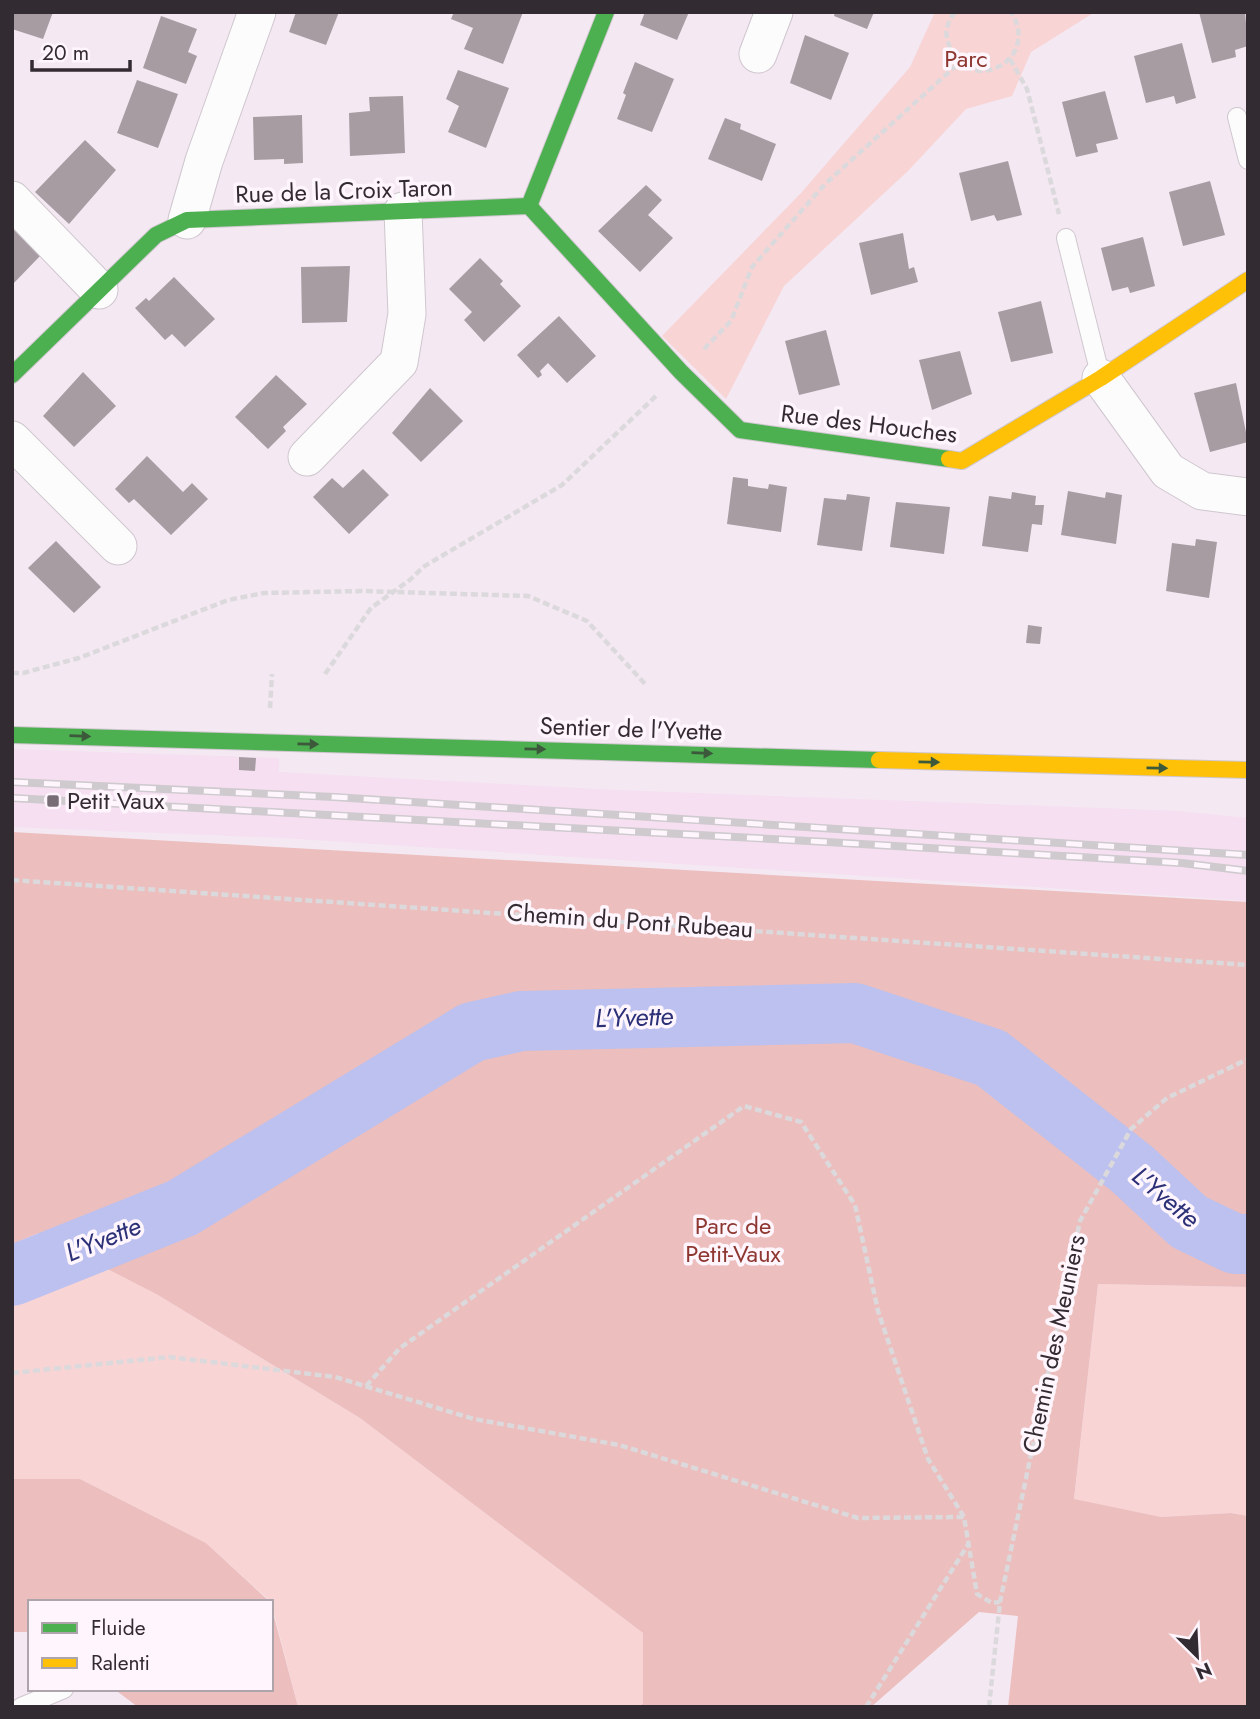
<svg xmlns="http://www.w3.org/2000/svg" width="1260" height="1719" font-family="Jost,sans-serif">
	<rect width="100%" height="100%" fill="#f4e8f2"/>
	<!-- built -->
	<polygon fill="#f5dff1" points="12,749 279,758 279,772 618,790 1180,811 1248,818 1248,901 282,838 12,827"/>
	<!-- green -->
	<g fill="#f8d4d5">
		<polygon points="935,12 1095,12 1031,52 1012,96 966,109 908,171 784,286 726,399 662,336 801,193 910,67"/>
		<polygon points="38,1232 158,1295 360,1418 643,1633 643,1704 640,1707 298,1707 271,1602 206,1543 80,1479 12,1479 12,1244"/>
		<polygon points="1098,1284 1248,1287 1248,1516 1231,1513 1161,1517 1074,1500"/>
	</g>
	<!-- forest -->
	<g fill="#ecbebd">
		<polygon points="12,832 1248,902 1248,1287 1098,1284 1074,1499 1161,1517 1231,1513 1248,1516 1248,1707 1008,1707 1018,1616 979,1612 871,1707 640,1707 643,1703 643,1633 360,1418 158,1295 38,1233 12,1244"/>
		<polygon points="12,1479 80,1479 206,1543 270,1602 30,1602 30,1632 12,1632"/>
		<polygon points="271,1605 298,1707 138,1707 114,1689 271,1689"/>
	</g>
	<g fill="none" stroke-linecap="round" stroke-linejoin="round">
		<!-- river -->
		<polyline stroke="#bcc1ef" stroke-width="60" points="12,1276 182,1208 472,1032 521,1021 855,1013 991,1058 1132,1169 1189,1222 1235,1244 1248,1244"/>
	</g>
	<!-- building -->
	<g fill="#a69ca2">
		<polygon points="12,12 53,12 43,39 12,29"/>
		<polygon points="296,12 339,12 326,45 289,32"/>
		<polygon points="454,12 523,12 503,64 464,49 473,28 451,19"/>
		<polygon points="645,12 689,12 677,40 640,25"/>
		<polygon points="835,12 874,12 867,29 834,16"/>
		<polygon points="1199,12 1245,12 1248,46 1235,50 1236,57 1212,63"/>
		<polygon points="161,16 197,29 188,52 197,56 186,84 143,68"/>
		<polygon points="805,35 849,53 831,100 790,83"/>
		<polygon points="1182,43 1196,98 1176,104 1174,96 1146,103 1134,56"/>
		<polygon points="635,62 674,79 652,132 617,119 626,95 623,93"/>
		<polygon points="458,70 509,88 486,148 448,132 459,106 446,99"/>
		<polygon points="137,80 178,94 158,148 117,133"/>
		<polygon points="1105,91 1118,139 1096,144 1098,152 1076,157 1062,102"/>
		<polygon points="403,96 405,153 350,156 349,113 370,111 369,97"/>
		<polygon points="302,115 303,163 284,164 284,159 254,160 253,117"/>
		<polygon points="725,118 741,124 740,129 776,144 762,181 708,159"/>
		<polygon points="85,140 116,170 69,224 35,192"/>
		<polygon points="1008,161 1022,215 997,221 994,215 971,221 959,173"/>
		<polygon points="1210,181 1225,235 1183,246 1169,192"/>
		<polygon points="646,185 662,200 648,215 673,238 640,272 598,231"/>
		<polygon points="12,227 41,255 12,285"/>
		<polygon points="903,233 909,269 914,267 918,282 871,295 859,243"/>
		<polygon points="1143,237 1155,286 1130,293 1128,287 1112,291 1101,248"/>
		<polygon points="480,258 503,281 500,284 521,306 484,342 464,320 472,312 449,289"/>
		<polygon points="350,266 347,322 302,323 301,267"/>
		<polygon points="174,277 215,319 185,347 172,334 165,340 135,308 146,298 149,301"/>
		<polygon points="1041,301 1053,353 1011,362 998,312"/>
		<polygon points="559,316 596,356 567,383 548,363 540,371 542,375 538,378 517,355"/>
		<polygon points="826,330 840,385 799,395 785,341"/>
		<polygon points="960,351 972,394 932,410 919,360"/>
		<polygon points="83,372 116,406 74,447 43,416"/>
		<polygon points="276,375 307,404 283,427 286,431 268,449 235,417"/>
		<polygon points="1236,383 1248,442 1210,452 1194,393"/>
		<polygon points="430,388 463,421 421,462 392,433"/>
		<polygon points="147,456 183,492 192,483 208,499 171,535 134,499 129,503 115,489"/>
		<polygon points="363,469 389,495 349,534 313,497 332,478 343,488"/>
		<polygon points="733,477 748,479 748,486 768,489 769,484 787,487 781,532 727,524"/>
		<polygon points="1068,491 1105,498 1106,492 1122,495 1116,544 1061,535"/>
		<polygon points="1012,492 1036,496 1035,505 1044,505 1042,525 1032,524 1028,552 982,546 989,496 1011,499"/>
		<polygon points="847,494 870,497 862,551 817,545 824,498 846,500"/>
		<polygon points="896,502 950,507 944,554 890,547"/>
		<polygon points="1196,539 1217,542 1209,598 1166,591 1172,543 1195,546"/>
		<polygon points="56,541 101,587 74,613 28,568"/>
		<polygon points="1028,625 1042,627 1040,644 1026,643"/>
		<polygon points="239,757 256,758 255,771 239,770"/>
	</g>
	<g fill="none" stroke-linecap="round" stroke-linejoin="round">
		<!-- lane casing -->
		<g stroke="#cfc7ce" stroke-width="20">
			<g id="lane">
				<polyline points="1237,117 1248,160"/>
				<polyline points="1066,238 1101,378"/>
				<polyline points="21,1707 64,1689"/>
			</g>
		</g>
		<!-- street casing -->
		<g stroke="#cfc7ce" stroke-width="39">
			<g id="street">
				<polyline points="758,54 774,12"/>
				<polyline points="12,200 99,290"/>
				<polyline points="187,220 204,161 257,12"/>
				<polyline points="1101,378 1168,471 1202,491 1248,497"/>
				<polyline points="12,440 118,546"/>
				<polyline points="307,457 399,362 407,314 403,211"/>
			</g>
		</g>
		<!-- fast casing -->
		<g stroke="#cfc7ce" stroke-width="18">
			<g id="fast">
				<polyline points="529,206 681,372 740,430 949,459"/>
				<polyline points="12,375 156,235 187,220 529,206 606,12"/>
				<polyline points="12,735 879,760"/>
			</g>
		</g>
		<!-- slow casing -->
		<g stroke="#cfc7ce" stroke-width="18">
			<g id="slow">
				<polyline points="949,459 962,461 1101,378 1248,280"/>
				<polyline points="879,760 1248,770"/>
			</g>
		</g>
		<!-- path -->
		<g stroke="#dcd9dc" stroke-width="4.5" stroke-dasharray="7 3.5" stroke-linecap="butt">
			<path d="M955 12C948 21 944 31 948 42 964 99 1043 62 1011 12"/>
			<polyline points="1010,59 1027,89 1059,214"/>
			<polyline points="704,349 731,321 752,267 825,184 959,63"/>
			<polyline points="12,673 23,673 79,658 228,600 264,593 362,591 528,596 587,621 646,685"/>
			<polyline points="325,674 371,608 411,579 423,567 562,485 656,396"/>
			<polyline points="270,708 272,674"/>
			<polyline points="12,880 1248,965"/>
			<polyline points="12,1373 169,1357 335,1377 474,1419 619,1445 858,1518 964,1517 977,1594 992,1603 1000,1602"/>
			<polyline points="366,1386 400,1348 744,1106 801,1122 855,1205 878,1311 928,1459 964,1517"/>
			<polyline points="866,1707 969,1543"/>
			<polyline points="989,1707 1000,1602 1080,1221 1131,1129 1167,1098 1248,1059"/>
		</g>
		<!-- lane -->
		<use href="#lane" stroke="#fdfcfd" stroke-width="18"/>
		<!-- street -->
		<use href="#street" stroke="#fdfcfd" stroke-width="37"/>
		<!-- fast -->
		<use href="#fast" stroke="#4caf50" stroke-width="16"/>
		<!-- slow -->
		<use href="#slow" stroke="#ffc107" stroke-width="16"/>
		<!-- rail casing -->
		<g stroke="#cecacd" stroke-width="8">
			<g id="rail">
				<polyline points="12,782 334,797 1248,855"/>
				<polyline points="12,798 827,842 1182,863 1248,871"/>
			</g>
		</g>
		<!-- rail -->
		<use href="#rail" stroke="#fef5fd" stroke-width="5" stroke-dasharray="16" stroke-linecap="butt"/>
	</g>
	<!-- one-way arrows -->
	<defs><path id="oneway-solid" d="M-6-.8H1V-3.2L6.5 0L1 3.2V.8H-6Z" transform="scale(1.75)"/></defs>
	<g fill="#3c593c">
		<use href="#oneway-solid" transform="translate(80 736) rotate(2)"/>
		<use href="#oneway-solid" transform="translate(308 744) rotate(1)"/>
		<use href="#oneway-solid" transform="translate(535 749) rotate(1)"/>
		<use href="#oneway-solid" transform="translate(702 753) rotate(2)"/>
		<use href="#oneway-solid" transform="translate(929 762) rotate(1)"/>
		<use href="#oneway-solid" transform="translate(1157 768) rotate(1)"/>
	</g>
	<!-- markers -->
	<rect fill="#776d75" stroke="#fef5fd" stroke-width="2.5" x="46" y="794" width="14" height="14" rx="3.5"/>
	<g text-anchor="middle" stroke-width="7" stroke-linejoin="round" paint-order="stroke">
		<!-- park labels -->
		<g font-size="24" fill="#8e3630" stroke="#fef5fd">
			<text x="966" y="67">Parc</text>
			<text x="733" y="1234">Parc de<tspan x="733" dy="28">Petit-Vaux</tspan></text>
		</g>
		<!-- street labels -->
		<g font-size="24" fill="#332b32" stroke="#fef5fd">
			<text transform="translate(344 191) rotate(-2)" y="8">Rue de la Croix Taron</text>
			<text transform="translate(869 424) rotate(7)" y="8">Rue des Houches</text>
			<text transform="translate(631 729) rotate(2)" y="8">Sentier de l'Yvette</text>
			<text transform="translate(630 921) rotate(4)" y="8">Chemin du Pont Rubeau</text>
			<text transform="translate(1054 1344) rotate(-78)" y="8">Chemin des Meuniers</text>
		</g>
		<!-- poi labels -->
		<g font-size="24" fill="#332b32" stroke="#fef5fd" text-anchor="start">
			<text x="67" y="809">Petit Vaux</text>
		</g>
		<!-- water labels -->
		<g font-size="26" font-style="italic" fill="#2b3077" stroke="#fef5fd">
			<text transform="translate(634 1017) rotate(-2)" y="9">L'Yvette</text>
			<text transform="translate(1166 1197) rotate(40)" y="9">L'Yvette</text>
			<text transform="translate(103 1239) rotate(-22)" y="9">L'Yvette</text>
		</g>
	</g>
	<!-- border -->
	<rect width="1260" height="1719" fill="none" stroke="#332b32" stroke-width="28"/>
	<!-- legend -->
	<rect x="28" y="1600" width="245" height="91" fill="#fef5fd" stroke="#ada4ac" stroke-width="2"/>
	<rect x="42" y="1623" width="35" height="10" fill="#4caf50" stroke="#ada4ac" stroke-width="2"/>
	<text x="91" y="1635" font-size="21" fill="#332b32">Fluide</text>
	<rect x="42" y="1658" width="35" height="10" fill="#ffc107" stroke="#ada4ac" stroke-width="2"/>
	<text x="91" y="1670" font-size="21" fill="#332b32">Ralenti</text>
	<!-- north arrow -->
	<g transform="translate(1197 1656) rotate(156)" stroke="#fef5fd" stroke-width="5" paint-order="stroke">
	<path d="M0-5L12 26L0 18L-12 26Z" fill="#332b32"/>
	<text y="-10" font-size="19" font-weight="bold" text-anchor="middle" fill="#332b32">N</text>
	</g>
	<!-- scale -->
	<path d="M32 60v10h98v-10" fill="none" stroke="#332b32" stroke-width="3.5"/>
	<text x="42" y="60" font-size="21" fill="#332b32" stroke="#fef5fd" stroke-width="5" paint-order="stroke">20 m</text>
</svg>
